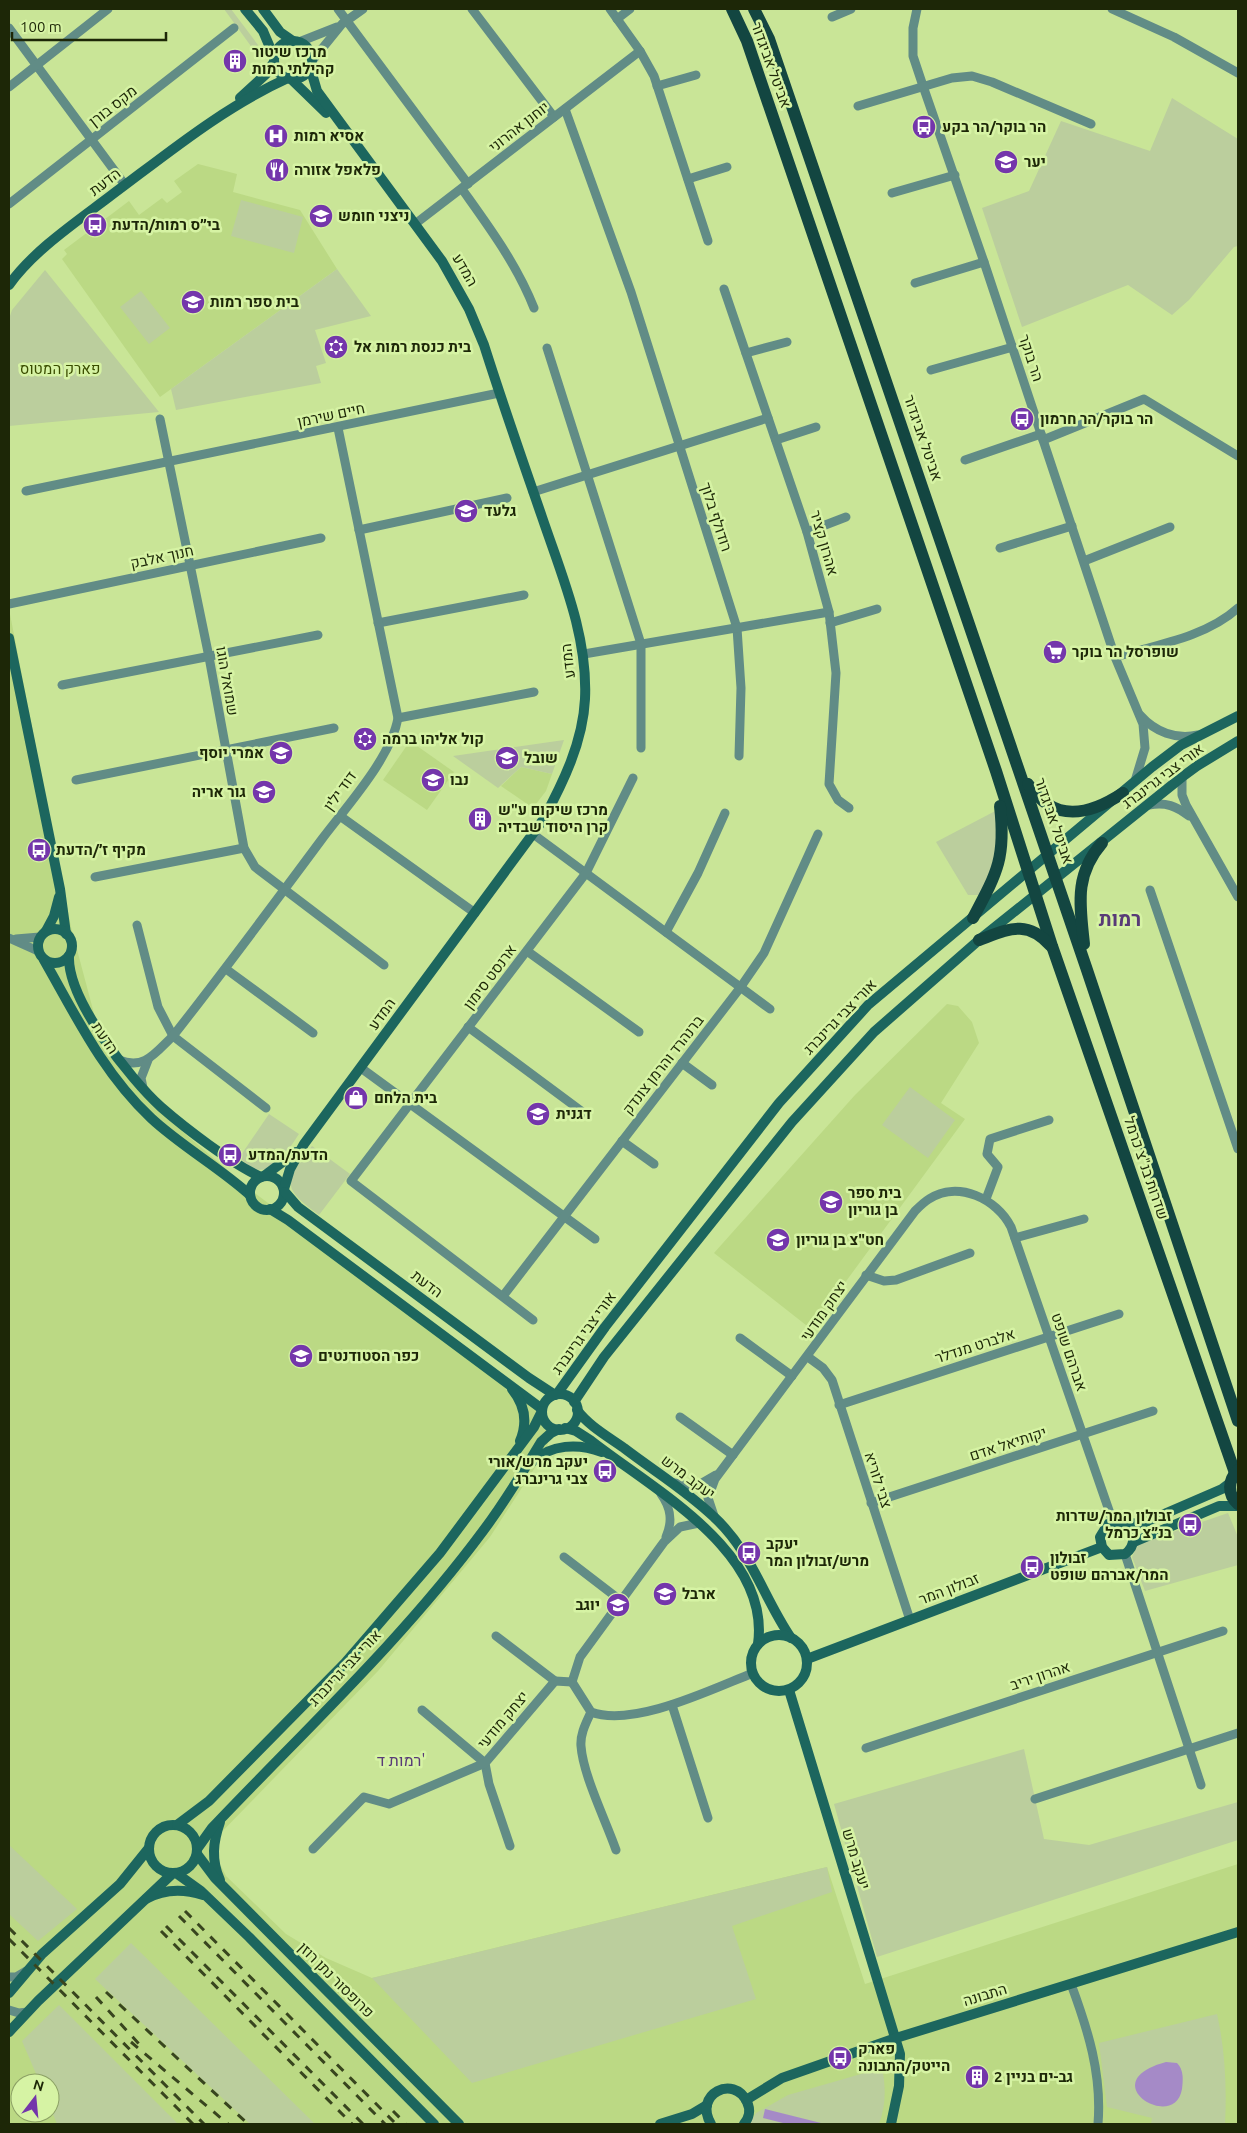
<svg xmlns="http://www.w3.org/2000/svg" width="1247" height="2133" font-family="Ubuntu,Heebo,sans-serif">
	<rect width="100%" height="100%" fill="#c9e597"/>
	<!-- built -->
	<g fill="#bbd984" fill-rule="evenodd">
		<polygon points="198,164 237,174 233,192 300,210 337,269 160,397 62,259 67,254 64,250 129,201 139,215 162,198 167,203 182,192 174,181"/>
		<path d="M9 609 71 927 96 1021 155 1108 252 1191 545 1411 550 1428 547 1449 490 1537 378 1671 210 1844 226 1876 286 1934 326 1958 372 1978 827 1867 865 1984 1238 1864V2124H9ZM20 2083H50V2113H20Z"/>
		<polygon points="410,741 454,772 427,810 383,780"/>
		<polygon points="521,767 552,774 546,791 533,808 501,786"/>
		<polygon points="947,1004 958,1006 972,1022 979,1043 941,1103 965,1119 811,1329 714,1253 855,1095"/>
	</g>
	<!-- green -->
	<g fill="#bbce9d">
		<polygon points="224,9 231,9 258,45 253,49"/>
		<polygon points="1172,98 1238,139 1238,246 1234,247 1189,300 1172,315 1128,285 1022,327 982,208 1029,191 1061,121 1150,151"/>
		<polygon points="241,200 303,217 294,253 231,236"/>
		<polygon points="337,269 371,316 315,330 326,363 316,366 321,383 176,410 171,389"/>
		<polygon points="45,270 159,412 9,426 9,319 12,310"/>
		<polygon points="141,291 170,328 149,344 120,307"/>
		<polygon points="564,740 552,774 521,767 498,788 453,756"/>
		<polygon points="1001,808 1002,825 985,895 968,895 936,842"/>
		<polygon points="910,1087 955,1120 928,1158 882,1125"/>
		<path d="M269 1114 299 1134C290 1147 275 1175 255 1169 250 1167 244 1161 239 1158Z"/>
		<path d="M312 1146 350 1174 319 1215C281 1187 284 1183 312 1146Z"/>
		<polygon points="1228,1513 1238,1537 1238,1565 1145,1591 1132,1557 1138,1544"/>
		<polygon points="1024,1749 1044,1839 1089,1845 1238,1802 1238,1840 877,1957 834,1804"/>
		<polygon points="9,1845 77,1909 38,1941 9,1914"/>
		<polygon points="827,1867 832,1892 732,1926 756,1999 472,2083 372,1978"/>
		<polygon points="131,1943 315,2124 250,2124 95,1979"/>
		<polygon points="59,2005 178,2124 57,2124 50,2107 50,2083 40,2083 22,2041"/>
		<path d="M1217 2014C1225 2049 1227 2088 1225 2124H1151L1152 2118 1107 2107 1099 2043Z"/>
		<path d="M882 2068C886 2088 886 2105 879 2124H749L756 2113 788 2095Z"/>
	</g>
	<!-- water -->
	<g fill="#a58ac7">
		<path d="M1166 2062 1177 2063C1184 2070 1183 2080 1182 2089 1175 2133 1091 2082 1166 2062Z"/>
		<polygon points="765,2109 825,2124 787,2124 763,2118"/>
	</g>
	<g fill="none" stroke-linecap="round" stroke-linejoin="round">
		<!-- street -->
		<g stroke="#618c86" stroke-width="9">
			<polyline points="338,9 468,184"/>
			<polyline points="472,9 554,117"/>
			<polyline points="610,9 640,51 654,76 708,241"/>
			<polyline points="917,9 913,28 913,56 923,86 984,262 1115,657 1143,724 1145,748 1135,781"/>
			<polyline points="1112,9 1174,37 1238,73"/>
			<polyline points="832,17 851,9"/>
			<polyline points="617,19 630,9"/>
			<polyline points="9,28 125,185"/>
			<polyline points="299,42 337,27"/>
			<polyline points="312,61 342,24 363,9"/>
			<polyline points="657,86 696,75"/>
			<polyline points="9,87 108,9"/>
			<polyline points="858,106 952,78 972,76 992,82 1091,124"/>
			<polyline points="565,109 631,292 737,628 741,688 739,756"/>
			<polyline points="688,179 727,167"/>
			<path d="M462 189C489 227 516 263 534 308"/>
			<polyline points="892,193 955,175"/>
			<polyline points="9,204 234,28"/>
			<polyline points="415,224 640,51"/>
			<polyline points="915,283 984,262"/>
			<polyline points="724,289 807,532 829,612 836,673 829,784 838,800 849,808"/>
			<polyline points="547,348 641,644 641,748"/>
			<polyline points="746,353 787,342"/>
			<polyline points="931,370 1013,347"/>
			<polyline points="160,419 209,657 244,848 255,867 384,965"/>
			<polyline points="776,440 816,427"/>
			<polyline points="1043,440 1144,399 1238,456"/>
			<polyline points="965,460 1041,434"/>
			<polyline points="26,491 499,393"/>
			<polyline points="533,492 768,418"/>
			<polyline points="359,530 507,498"/>
			<polyline points="807,532 846,517"/>
			<polyline points="1000,548 1072,526"/>
			<polyline points="1084,561 1170,527"/>
			<polyline points="9,604 321,538"/>
			<polyline points="378,623 524,595"/>
			<polyline points="830,623 877,609"/>
			<polyline points="584,654 829,612"/>
			<path d="M1115 657C1156 645 1206 637 1238 608"/>
			<polyline points="62,685 318,635"/>
			<path d="M1140 715C1155 732 1176 740 1198 735"/>
			<polyline points="398,718 534,692"/>
			<polyline points="1182,777 1182,795 1186,805 1238,897"/>
			<polyline points="76,780 334,728"/>
			<path d="M1149 805C1166 802 1176 806 1189 816"/>
			<polyline points="340,816 475,913"/>
			<polyline points="533,834 770,1009"/>
			<polyline points="95,877 244,848"/>
			<polyline points="1150,890 1238,1149"/>
			<polyline points="137,925 158,1007 173,1036 266,1108"/>
			<polyline points="666,932 698,873 725,813"/>
			<polyline points="9,938 38,951"/>
			<polyline points="16,939 40,937"/>
			<polyline points="527,951 639,1032"/>
			<polyline points="226,969 313,1033"/>
			<polyline points="468,1027 584,1113"/>
			<path d="M119 1060C145 1070 155 1053 173 1036 224 971 273 905 322 839 346 807 391 758 398 718L338 428"/>
			<polyline points="682,1063 712,1085"/>
			<polyline points="361,1068 595,1239"/>
			<polyline points="143,1088 141,1078 148,1060"/>
			<polyline points="622,1141 654,1164"/>
			<polyline points="986,1199 998,1167 987,1154 990,1139 1049,1120"/>
			<polyline points="1015,1238 1084,1219"/>
			<polyline points="866,1275 884,1281 896,1280 970,1253"/>
			<polyline points="503,1296 740,988 764,953 818,834"/>
			<polyline points="533,1320 351,1181 586,873 633,778"/>
			<polyline points="740,1338 792,1376"/>
			<polyline points="808,1357 823,1368 832,1380 910,1620"/>
			<polyline points="839,1405 1119,1314"/>
			<polyline points="680,1417 733,1455"/>
			<polyline points="674,1483 697,1486 716,1475"/>
			<path d="M661 1494C671 1508 673 1521 666 1537"/>
			<polyline points="871,1503 1153,1411"/>
			<path d="M714 1516 708 1498 715 1479 915 1211C919 1207 924 1202 929 1199 958 1180 997 1199 1011 1227L1113 1522"/>
			<polyline points="1125,1554 1201,1785"/>
			<polyline points="564,1557 620,1600"/>
			<polyline points="496,1636 555,1681"/>
			<polyline points="572,1682 580,1657 664,1542 680,1527 699,1523"/>
			<path d="M572 1682 591 1712C633 1728 712 1689 753 1673"/>
			<polyline points="672,1705 708,1818"/>
			<polyline points="422,1710 485,1763 489,1784 510,1846"/>
			<path d="M591 1712C586 1723 580 1734 581 1746 583 1775 606 1821 616 1850"/>
			<polyline points="866,1748 1223,1631"/>
			<polyline points="1035,1799 1238,1733"/>
			<polyline points="313,1849 364,1797 389,1804 485,1763 555,1681 572,1682"/>
			<polyline points="9,1977 16,1977 26,1971"/>
			<path d="M1071 1984C1088 2030 1102 2074 1098 2124"/>
			<polyline points="9,2010 19,2013 28,2012"/>
		</g>
		<!-- secondary -->
		<g stroke="#1c665e" stroke-width="10">
			<polyline points="245,9 263,31 274,57"/>
			<polyline points="263,9 280,32 293,41"/>
			<circle cx="293" cy="60" r="19"/>
			<polyline points="291,79 326,113"/>
			<polyline points="240,98 266,74 274,62"/>
			<path d="M9 285C33 251 76 222 109 197 167 154 222 108 288 78"/>
			<polyline points="9,638 60,889 66,934"/>
			<circle cx="55" cy="946" r="17"/>
			<polyline points="46,931 54,916 59,897"/>
			<path d="M69 956C67 999 130 1079 161 1107 185 1128 232 1164 261 1177"/>
			<path d="M44 960C76 1016 103 1073 151 1118 181 1146 219 1167 250 1195"/>
			<circle cx="267" cy="1193" r="17"/>
			<polyline points="264,1176 296,1152"/>
			<path d="M284 1189 290 1169 304 1144 543 820C563 783 583 742 585 699 588 636 562 576 542 517 522 459 502 402 484 345L469 309 442 261 317 91 310 67"/>
			<polyline points="285,1192 298,1207 529,1378 555,1395"/>
			<polyline points="270,1209 288,1220 542,1409"/>
			<path d="M512 1389C525 1405 528 1422 520 1441"/>
			<polyline points="557,1394 605,1327 779,1103 868,1005 1152,767 1181,745 1238,716"/>
			<circle cx="560" cy="1412" r="18"/>
			<polyline points="574,1402 604,1357 792,1122 874,1032 979,940 1182,777 1197,766 1238,741"/>
			<path d="M577 1410C589 1426 607 1436 624 1448 654 1471 687 1491 714 1517 752 1552 763 1597 791 1638"/>
			<path d="M565 1428 576 1431 590 1440C652 1489 771 1551 758 1644"/>
			<path d="M532 1462C551 1444 578 1443 602 1452"/>
			<path d="M1124 1524C1136 1532 1136 1546 1125 1554L1109 1555 1102 1547 1100 1537 1108 1524 1119 1522 1141 1524 1222 1489 1230 1483"/>
			<polyline points="1134,1542 1219,1506 1238,1506"/>
			<circle cx="779" cy="1663" r="28"/>
			<polyline points="807,1659 1102,1547"/>
			<polyline points="789,1690 900,2054 899,2086 891,2124"/>
			<path d="M220 1822C213 1842 211 1860 220 1880"/>
			<circle cx="173" cy="1849" r="24"/>
			<polyline points="177,1825 209,1801 345,1663 440,1553 534,1427 542,1411"/>
			<path d="M197 1849 212 1828C304 1731 403 1639 483 1531 504 1503 523 1472 541 1442L551 1433 559 1429"/>
			<polyline points="197,1854 215,1878 459,2124"/>
			<polyline points="176,1873 201,1891 249,1937 434,2124"/>
			<path d="M146 1899C164 1889 184 1889 203 1895"/>
			<polyline points="9,1993 42,1954 120,1884 149,1848"/>
			<polyline points="9,2032 38,2001 173,1873"/>
			<polyline points="746,2100 782,2078 896,2038 1238,1932"/>
			<polyline points="660,2124 692,2114 707,2105"/>
			<path d="M711 2124C693 2094 734 2074 747 2102 751 2110 749 2118 744 2124"/>
		</g>
		<!-- primary -->
		<g stroke="#134641" stroke-width="12">
			<polyline points="732,9 747,41 996,771 1052,946 1235,1473"/>
			<polyline points="754,9 769,39 1086,967 1238,1421"/>
			<path d="M1028 784C1054 823 1088 816 1123 793"/>
			<path d="M973 918C997 873 1006 858 1000 806"/>
			<path d="M979 940C1009 929 1027 919 1051 946"/>
			<path d="M1084 944C1080 905 1074 875 1102 843"/>
			<path d="M1238 1470C1228 1480 1227 1494 1238 1504"/>
		</g>
		<!-- rail -->
		<g stroke="#38451e" stroke-width="3" stroke-dasharray="9 9" stroke-linecap="butt">
			<polyline points="185,1911 396,2124"/>
			<polyline points="179,1916 385,2124"/>
			<polyline points="166,1926 363,2124"/>
			<polyline points="9,1928 204,2124"/>
			<polyline points="161,1931 352,2124"/>
			<polyline points="9,1939 193,2124"/>
			<polyline points="106,1992 248,2124"/>
			<polyline points="96,1997 140,2045"/>
			<polyline points="131,2042 228,2124"/>
			<polyline points="393,2111 406,2124"/>
		</g>
	</g>
	<!-- icons -->
	<defs>
		<g id="building-disc" transform="scale(1.25)"><circle r="9.5" fill="#7436ab" stroke="#d6f3a4"/><path d="M-4-6H4V6H1V3H-1V6H-4ZM-2.5-4.3h1.7v1.8h-1.7ZM.8-4.3h1.7v1.8H.8ZM-2.5-1h1.7V.8h-1.7ZM.8-1h1.7V.8H.8Z" fill="#fff"/></g>
		<g id="bus-disc" transform="scale(1.25)"><circle r="9.5" fill="#7436ab" stroke="#d6f3a4"/><path d="M-5-6H5V4H4V6H2V4H-2V6H-4V4H-5ZM-3.5-4V0h7V-4ZM-3.5 1.2v1.5H-2V1.2ZM2 1.2v1.5H3.5V1.2Z" fill="#fff"/></g>
		<g id="hospital-disc" transform="scale(1.25)"><circle r="9.5" fill="#7436ab" stroke="#d6f3a4"/><path d="M-5-5h3v3.5h4V-5h3V5h-3V1.5h-4V5h-3Z" fill="#fff"/></g>
		<g id="school-disc" transform="scale(1.25)"><circle r="9.5" fill="#7436ab" stroke="#d6f3a4"/><path d="M0-5L7-2L0 1L-7-2ZM-4 1L0 2.5L4 1V4Q0 6-4 4Z" fill="#fff"/></g>
		<g id="restaurant-disc" transform="scale(1.25)"><circle r="9.5" fill="#7436ab" stroke="#d6f3a4"/><path d="M-5-6h1v4h1v-4h1v4h1v-4h1v5L-1.5 .5V6h-2V.5L-5-1ZM5-6V6H3V1.5H1.5Q1.5-4 5-6Z" fill="#fff"/></g>
		<g id="synagogue-disc" transform="scale(1.25)"><circle r="9.5" fill="#7436ab" stroke="#d6f3a4"/><path d="M0-6.5L5.6 3.2H-5.6ZM0 6.5L5.6-3.2H-5.6Z" fill="#fff"/></g>
		<g id="supermarket-disc" transform="scale(1.25)"><circle r="9.5" fill="#7436ab" stroke="#d6f3a4"/><path d="M-6-5.5h2.5l.6 2H6L4.5 2H-2.5L-4.4-4H-6ZM-1.5 3.2a1.3 1.3 0 1 0 .1 0ZM3 3.2a1.3 1.3 0 1 0 .1 0Z" fill="#fff"/></g>
		<g id="shop-disc" transform="scale(1.25)"><circle r="9.5" fill="#7436ab" stroke="#d6f3a4"/><path d="M-5-2.5h2.3a2.7 3.5 0 0 1 5.4 0H5L5.5 6h-11ZM-1.5-2.5h3a1.5 2.3 0 0 0-3 0Z" fill="#fff"/></g>
		<g id="university-disc" transform="scale(1.25)"><circle r="9.5" fill="#7436ab" stroke="#d6f3a4"/><path d="M0-5L7-2L0 1L-7-2ZM-4 1L0 2.5L4 1V4Q0 6-4 4Z" fill="#fff"/></g>
	</defs>
	<g fill-rule="evenodd">
		<use href="#building-disc" x="235" y="61"/>
		<use href="#bus-disc" x="924" y="127"/>
		<use href="#hospital-disc" x="276" y="136"/>
		<use href="#school-disc" x="1006" y="162"/>
		<use href="#restaurant-disc" x="277" y="170"/>
		<use href="#school-disc" x="321" y="216"/>
		<use href="#bus-disc" x="95" y="225"/>
		<use href="#school-disc" x="193" y="302"/>
		<use href="#synagogue-disc" x="336" y="347"/>
		<use href="#bus-disc" x="1022" y="419"/>
		<use href="#school-disc" x="466" y="511"/>
		<use href="#supermarket-disc" x="1055" y="652"/>
		<use href="#synagogue-disc" x="365" y="739"/>
		<use href="#school-disc" x="281" y="753"/>
		<use href="#school-disc" x="507" y="758"/>
		<use href="#school-disc" x="433" y="780"/>
		<use href="#school-disc" x="264" y="792"/>
		<use href="#building-disc" x="480" y="819"/>
		<use href="#bus-disc" x="39" y="850"/>
		<use href="#shop-disc" x="356" y="1098"/>
		<use href="#school-disc" x="538" y="1114"/>
		<use href="#bus-disc" x="230" y="1155"/>
		<use href="#school-disc" x="831" y="1202"/>
		<use href="#school-disc" x="778" y="1240"/>
		<use href="#university-disc" x="301" y="1356"/>
		<use href="#bus-disc" x="605" y="1471"/>
		<use href="#bus-disc" x="1190" y="1525"/>
		<use href="#bus-disc" x="749" y="1553"/>
		<use href="#bus-disc" x="1032" y="1567"/>
		<use href="#school-disc" x="665" y="1594"/>
		<use href="#school-disc" x="618" y="1605"/>
		<use href="#bus-disc" x="840" y="2058"/>
		<use href="#building-disc" x="977" y="2077"/>
	</g>
	<g text-anchor="middle" stroke-width="5" stroke-linejoin="round" paint-order="stroke">
		<!-- poi labels -->
		<g font-size="15" font-weight="bold" fill="#1d2707" stroke="#d6f3a4" text-anchor="start">
			<text x="252" y="57">מרכז שיטור<tspan x="252" dy="17">קהילתי רמות</tspan></text>
			<text x="942" y="132">הר בוקר/הר בקע</text>
			<text x="294" y="141">אסיא רמות</text>
			<text x="1024" y="167">יער</text>
			<text x="294" y="175">פלאפל אזורה</text>
			<text x="338" y="221">ניצני חומש</text>
			<text x="112" y="230">בי״ס רמות/הדעת</text>
			<text x="210" y="307">בית ספר רמות</text>
			<text x="354" y="352">בית כנסת רמות אל</text>
			<text x="1040" y="424">הר בוקר/הר חרמון</text>
			<text x="484" y="516">גלעד</text>
			<text x="1072" y="657">שופרסל הר בוקר</text>
			<text x="382" y="744">קול אליהו ברמה</text>
			<text x="264" y="758" text-anchor="end">אמרי יוסף</text>
			<text x="524" y="763">שובל</text>
			<text x="450" y="785">נבו</text>
			<text x="246" y="797" text-anchor="end">גור אריה</text>
			<text x="498" y="815">מרכז שיקום ע"ש<tspan x="498" dy="17">קרן היסוד שבדיה</tspan></text>
			<text x="56" y="855">מקיף ז׳/הדעת</text>
			<text x="374" y="1103">בית הלחם</text>
			<text x="556" y="1119">דגנית</text>
			<text x="248" y="1160">הדעת/המדע</text>
			<text x="848" y="1198">בית ספר<tspan x="848" dy="17">בן גוריון</tspan></text>
			<text x="796" y="1245">חט"צ בן גוריון</text>
			<text x="318" y="1361">כפר הסטודנטים</text>
			<text x="588" y="1467" text-anchor="end">יעקב מרש/אורי<tspan x="588" dy="17">צבי גרינברג</tspan></text>
			<text x="1172" y="1521" text-anchor="end">זבולון המר/שדרות<tspan x="1172" dy="17">בנ״צ כרמל</tspan></text>
			<text x="766" y="1549">יעקב<tspan x="766" dy="17">מרש/זבולון המר</tspan></text>
			<text x="1050" y="1563">זבולון<tspan x="1050" dy="17">המר/אברהם שופט</tspan></text>
			<text x="682" y="1599">ארבל</text>
			<text x="600" y="1610" text-anchor="end">יוגב</text>
			<text x="858" y="2054">פארק<tspan x="858" dy="17">הייטק/התבונה</tspan></text>
			<text x="994" y="2082">גב-ים בניין 2</text>
		</g>
		<!-- street labels -->
		<g font-size="15" fill="#1d2707" stroke="#d6f3a4">
			<text transform="translate(771 65) rotate(70)" y="5">אביטל אביגדור</text>
			<text transform="translate(113 106) rotate(-38)" y="5">מקס בורן</text>
			<text transform="translate(519 127) rotate(-38)" y="5">יוחנן אהרוני</text>
			<text transform="translate(105 182) rotate(-37)" y="5">הדעת</text>
			<text transform="translate(465 270) rotate(60)" y="5">המדע</text>
			<text transform="translate(1031 358) rotate(72)" y="5">הר בוקר</text>
			<text transform="translate(331 415) rotate(-12)" y="5">חיים שירמן</text>
			<text transform="translate(923 438) rotate(71)" y="5">אביטל אביגדור</text>
			<text transform="translate(716 517) rotate(72)" y="5">רודולף בלוך</text>
			<text transform="translate(824 543) rotate(74)" y="5">אהרון קציר</text>
			<text transform="translate(162 557) rotate(-12)" y="5">חנוך אלבק</text>
			<text transform="translate(568 661) rotate(-97)" y="5">המדע</text>
			<text transform="translate(227 681) rotate(80)" y="5">שמואל הוגו</text>
			<text transform="translate(1163 776) rotate(-37)" y="5">אורי צבי גרינברג</text>
			<text transform="translate(340 791) rotate(-54)" y="5">דוד ילין</text>
			<text transform="translate(1054 821) rotate(71)" y="5">אביטל אביגדור</text>
			<text transform="translate(490 977) rotate(-53)" y="5">ארנסט סימון</text>
			<text transform="translate(382 1014) rotate(-54)" y="5">המדע</text>
			<text transform="translate(840 1017) rotate(-46)" y="5">אורי צבי גרינברג</text>
			<text transform="translate(105 1038) rotate(56)" y="5">הדעת</text>
			<text transform="translate(663 1065) rotate(-52)" y="5">ברנהרד והרמן צונדק</text>
			<text transform="translate(1146 1168) rotate(71)" y="5">שדרות בנ"צ כרמל</text>
			<text transform="translate(427 1284) rotate(37)" y="5">הדעת</text>
			<text transform="translate(824 1311) rotate(-55)" y="5">יצחק מודעי</text>
			<text transform="translate(584 1333) rotate(-54)" y="5">אורי צבי גרינברג</text>
			<text transform="translate(975 1346) rotate(-18)" y="5">אלברט מנדלר</text>
			<text transform="translate(1069 1352) rotate(71)" y="5">אברהם שופט</text>
			<text transform="translate(1008 1444) rotate(-18)" y="5">יקותיאל אדם</text>
			<text transform="translate(688 1477) rotate(37)" y="5">יעקב מרש</text>
			<text transform="translate(878 1480) rotate(72)" y="5">צבי לוריא</text>
			<text transform="translate(949 1589) rotate(-21)" y="5">זבולון המר</text>
			<text transform="translate(345 1668) rotate(-47)" y="5">אורי צבי גרינברג</text>
			<text transform="translate(1040 1676) rotate(-18)" y="5">אהרון יריב</text>
			<text transform="translate(503 1720) rotate(-50)" y="5">יצחק מודעי</text>
			<text transform="translate(856 1859) rotate(73)" y="5">יעקב מרש</text>
			<text transform="translate(336 1980) rotate(45)" y="5">פרופסור נתן רוזן</text>
			<text transform="translate(985 1995) rotate(-17)" y="5">התבונה</text>
		</g>
		<!-- park labels -->
		<g font-size="15" fill="#3a4d00" stroke="#d6f3a4">
			<text x="60" y="374">פארק המטוס</text>
		</g>
		<!-- neighbourhood labels -->
		<g font-size="16" fill="#583b77" stroke="#d6f3a4">
			<text x="401" y="1766">רמות ד'</text>
		</g>
		<!-- district labels -->
		<g font-size="20" font-weight="bold" fill="#583b77" stroke="#d6f3a4">
			<text x="1120" y="926">רמות</text>
		</g>
	</g>
	<!-- border -->
	<rect width="1247" height="2133" fill="none" stroke="#1d2707" stroke-width="20"/>
	<!-- north arrow -->
	<g transform="translate(35 2098) rotate(16)"><circle r="24" fill="#d6f3a4" stroke="#8ca165"/>
	<path d="M0-4L9 19L0 12L-9 19Z" fill="#7436ab"/>
	<text y="-8" font-size="14" font-weight="bold" text-anchor="middle" fill="#1d2707">N</text>
	</g>
	<!-- scale -->
	<path d="M12 32v8h154v-8" fill="none" stroke="#1d2707" stroke-width="2.5"/>
	<text x="20" y="32" font-size="15" fill="#1d2707" stroke="#d6f3a4" stroke-width="4" paint-order="stroke">100 m</text>
</svg>
